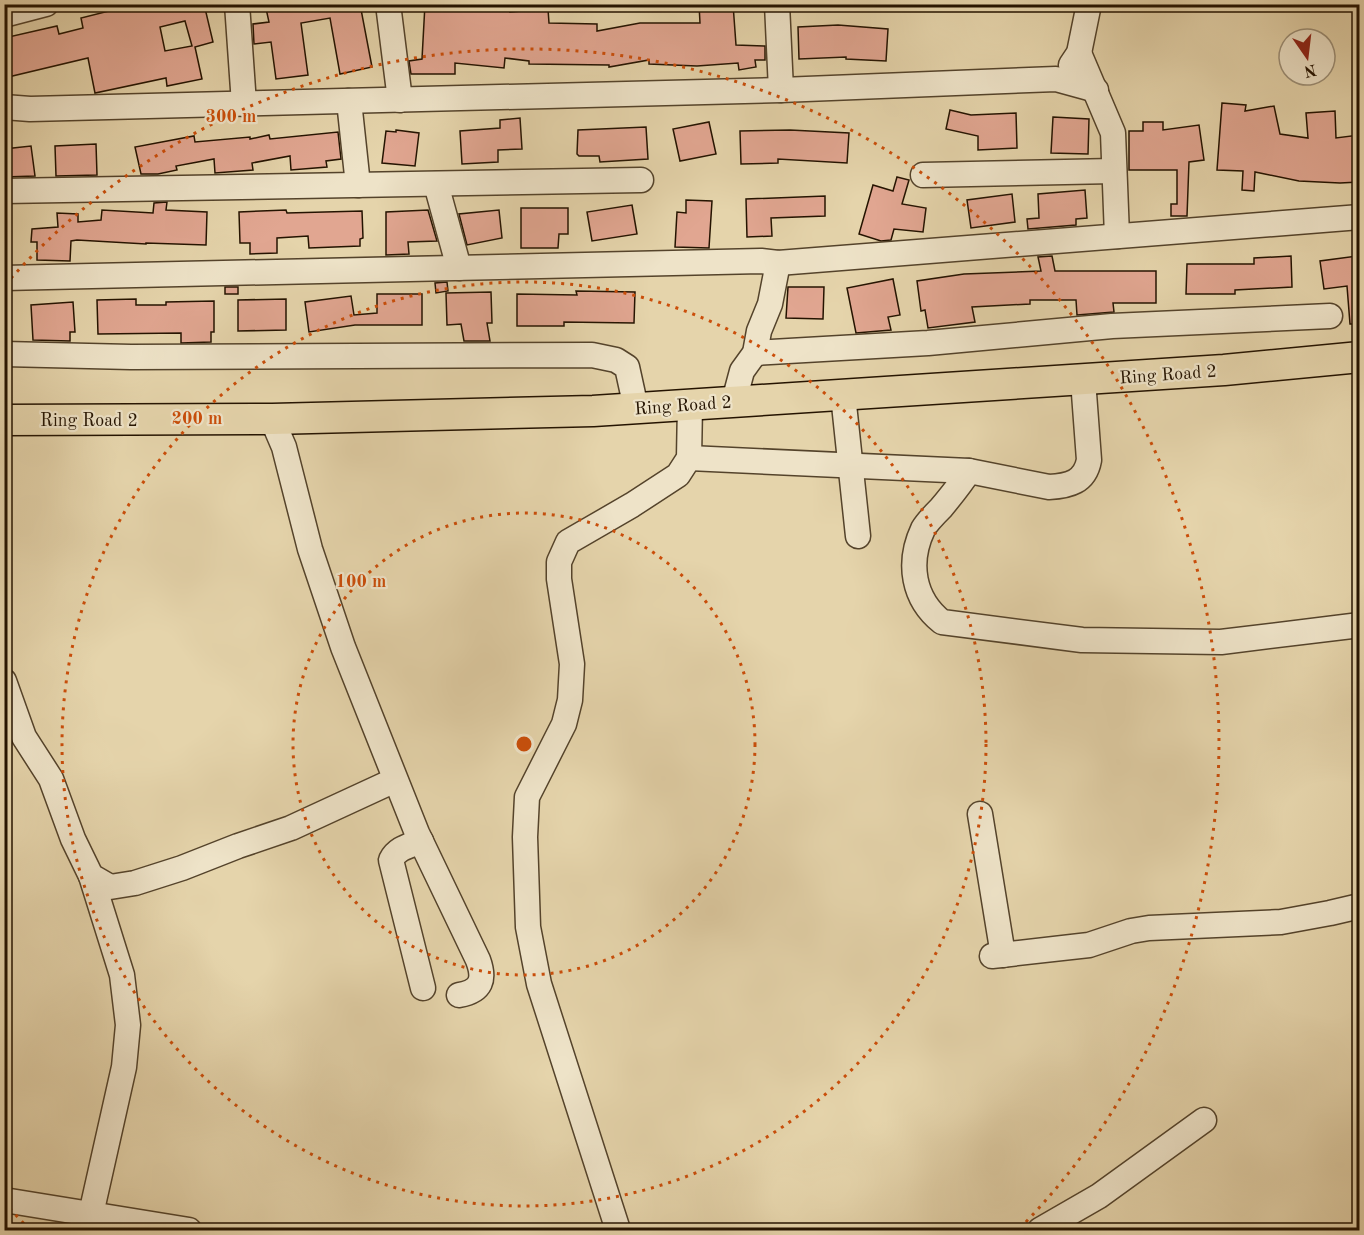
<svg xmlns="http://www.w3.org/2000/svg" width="1364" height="1235" font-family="'Old Standard TT',serif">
	<rect width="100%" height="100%" fill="#e5d4ab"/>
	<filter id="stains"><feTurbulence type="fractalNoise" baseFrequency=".00333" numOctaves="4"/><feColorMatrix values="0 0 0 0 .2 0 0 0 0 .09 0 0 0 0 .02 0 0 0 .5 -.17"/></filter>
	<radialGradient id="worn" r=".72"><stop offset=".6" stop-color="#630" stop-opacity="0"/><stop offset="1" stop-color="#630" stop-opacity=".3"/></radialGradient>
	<!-- building -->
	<g fill="#e1a691" stroke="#241300" stroke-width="1.5" fill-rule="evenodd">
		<path d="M124 4H204L213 42 195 47 202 79 167 86 166 78 95 93 88 58 4 78V38L57 26 59 34 83 28 81 18 125 7ZM185 21 192 46 165 51 160 27Z"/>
		<polygon points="265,4 360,4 372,67 340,74 330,18 301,23 308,75 276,79 271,42 254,44 253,24 269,22"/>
		<polygon points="425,4 511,4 510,12 548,9 549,23 597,24 597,31 640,23 700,23 699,4 733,4 736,45 765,46 765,60 755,60 756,67 739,70 738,63 697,66 649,64 649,60 609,67 609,65 529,64 529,61 505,58 504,68 455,63 455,74 411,74 409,61 422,59"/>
		<polygon points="838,25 888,29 886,61 846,59 846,57 799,59 798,27"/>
		<polygon points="1222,103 1246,105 1245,111 1274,106 1280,134 1308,138 1306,113 1335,111 1336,138 1359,135 1359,182 1340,183 1299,181 1255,172 1254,191 1242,190 1243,171 1217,170"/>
		<polygon points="950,110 971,115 1016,113 1017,148 978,150 978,136 946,129"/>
		<polygon points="1053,117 1089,119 1088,154 1051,153"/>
		<polygon points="520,118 522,149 498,150 498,162 462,164 460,131 500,128 500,120"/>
		<polygon points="709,122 716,154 680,161 673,129"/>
		<polygon points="1143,122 1163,122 1163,130 1199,125 1204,160 1189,162 1187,216 1171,216 1171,204 1177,204 1177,170 1129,170 1129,131 1143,131"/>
		<polygon points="646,127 648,159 600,162 599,156 579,156 577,154 578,130"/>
		<polygon points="396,130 419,133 415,166 382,163 386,131 396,132"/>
		<polygon points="790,130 849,133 847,163 778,159 778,163 741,164 740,131"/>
		<polygon points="338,132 341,159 326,161 327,167 291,170 290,156 252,163 253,170 215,173 214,159 176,166 177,170 158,174 141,174 135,147 194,136 195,142 250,137 250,139 269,135 270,139"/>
		<polygon points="96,144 97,175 56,176 55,146"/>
		<polygon points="31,146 35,176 4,177 4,149"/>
		<polygon points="897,177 909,180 902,204 926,208 923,232 894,229 891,240 881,241 859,234 873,185 893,191"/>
		<polygon points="1085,190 1087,218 1076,219 1076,225 1028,229 1027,219 1039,218 1038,194"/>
		<polygon points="1012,194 1015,222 971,228 967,200"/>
		<polygon points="825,196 825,216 771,218 772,236 747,237 746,199"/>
		<polygon points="686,200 712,201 709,248 675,247 677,212 686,213"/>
		<polygon points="167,202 166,210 207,212 206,245 146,243 146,244 77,240 71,241 70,261 37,260 37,242 31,242 32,229 58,227 57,213 78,214 78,222 101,220 102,210 153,213 154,203"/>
		<polygon points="632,205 637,234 592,241 587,212"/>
		<polygon points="521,208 568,208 568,234 559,234 558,248 521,248"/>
		<polygon points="286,210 287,213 362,211 363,238 360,239 360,246 309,248 308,236 277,238 277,253 250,254 250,243 240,243 239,212"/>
		<polygon points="428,210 437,241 408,242 409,254 386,255 386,212"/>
		<polygon points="499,210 502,238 467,245 459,214"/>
		<polygon points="1052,256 1055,271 1156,271 1156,303 1113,303 1114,312 1077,315 1076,300 1030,300 1030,304 972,307 975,322 928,328 925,310 921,311 917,281 964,274 1041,271 1038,257"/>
		<polygon points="1291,256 1292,287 1235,290 1235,294 1186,294 1187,264 1254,264 1254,258"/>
		<polygon points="1357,256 1359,273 1359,324 1350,324 1347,286 1324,289 1320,261"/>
		<polygon points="893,279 900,315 888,317 891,330 856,333 847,288"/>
		<polygon points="447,282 448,291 436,293 435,283"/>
		<rect x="225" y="287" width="13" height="7"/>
		<polygon points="788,287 824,287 823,319 786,318"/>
		<polygon points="576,291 635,292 634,323 564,322 564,326 517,326 517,294 577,295"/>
		<polygon points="491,292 492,323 487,323 490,341 464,341 461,324 447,325 446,293"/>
		<polygon points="377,294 422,294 422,325 355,325 309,332 305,302 351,296 354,315 377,313"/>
		<polygon points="136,299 136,305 166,305 166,302 214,301 214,332 211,332 211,342 181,343 181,333 98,334 97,300"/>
		<polygon points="286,299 286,330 238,331 238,300"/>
		<polygon points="73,302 75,332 70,332 70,341 33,340 31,305"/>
	</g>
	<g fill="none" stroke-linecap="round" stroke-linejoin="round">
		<!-- minor casing -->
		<g stroke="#54432b" stroke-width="27">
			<g id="minor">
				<polyline points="237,4 244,104"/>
				<polyline points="388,4 400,100"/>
				<polyline points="777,4 781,90"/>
				<polyline points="4,15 46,4"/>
				<polyline points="1079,53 1113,133 1117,236"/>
				<polyline points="1071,65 1079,53 1089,4"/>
				<polyline points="349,101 358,185"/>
				<polyline points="4,107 30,109 781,90 1056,79 1096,90"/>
				<polyline points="923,175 1114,171"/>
				<polyline points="436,184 459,268"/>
				<polyline points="4,191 641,180"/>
				<polyline points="4,278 761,261 778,263 1360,217"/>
				<polyline points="755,353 928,343 1112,326 1330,316"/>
				<polyline points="4,354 131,357 592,355 616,360 627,367 636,408"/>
				<polyline points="843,395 858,536"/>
				<polyline points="734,401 742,371 755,353 759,331 770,304 778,263"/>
				<path d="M272 419 284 447 310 549 343 647 417 833 478 960C485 979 482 991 459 995"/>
				<path d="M689 458 969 471 1049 487C1069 486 1085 482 1089 460L1083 380"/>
				<path d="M969 471C961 484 951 496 941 508 935 514 927 522 923 529 907 563 913 599 942 622L1082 640 1221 642 1360 625"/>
				<polyline points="4,681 24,737 51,779 73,839 91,876 110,887 135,883 182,868 238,846 291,828 395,780"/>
				<polyline points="980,814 1003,955"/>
				<path d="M421 841C409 846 397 848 391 860L423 988"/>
				<polyline points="992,956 1089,945 1131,931 1149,928 1281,922 1330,913 1360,906"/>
				<polyline points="4,1200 189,1230"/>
				<polyline points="91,1214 124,1067 128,1025 122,975 91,876"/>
				<polyline points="618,1230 539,984 528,927 525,837 527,797 564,724 570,700 572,664 559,579 559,562 568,542 632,505 678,475 689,458 690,405"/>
				<polyline points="1040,1230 1099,1196 1204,1120"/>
			</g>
		</g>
		<!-- major casing -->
		<g stroke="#241300" stroke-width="33">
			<polyline id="major" points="4,420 272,419 593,411 1224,370 1360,357"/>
		</g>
		<!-- minor -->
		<use href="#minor" stroke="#eee3c8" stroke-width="24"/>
		<!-- major -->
		<use href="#major" stroke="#e5d4ab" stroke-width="30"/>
	</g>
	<!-- distance rings -->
	<g fill="none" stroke="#cb4e0a" stroke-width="3" stroke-dasharray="3 6">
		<circle cx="524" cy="744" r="231"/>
		<circle cx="524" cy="744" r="462"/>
		<path d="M30 1230A693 693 0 0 1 5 1203M5 285A693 693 0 1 1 1018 1230"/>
	</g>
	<g text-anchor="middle" stroke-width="4.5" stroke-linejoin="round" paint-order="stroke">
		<!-- street labels -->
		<g font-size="18" fill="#241300" stroke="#eee3c8">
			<text transform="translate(1168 374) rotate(-4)" y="6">Ring Road 2</text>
			<text transform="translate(683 405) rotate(-4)" y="6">Ring Road 2</text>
			<text x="89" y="426">Ring Road 2</text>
		</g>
	</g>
	<circle cx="524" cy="744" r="9" fill="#cb4e0a" stroke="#eee3c8" stroke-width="3"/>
	<g font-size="18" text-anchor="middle" font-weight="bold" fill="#cb4e0a" stroke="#eee3c8" stroke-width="4.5" stroke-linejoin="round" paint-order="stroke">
		<text x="231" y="122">300 m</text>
		<text x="197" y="424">200 m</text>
		<text x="361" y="587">100 m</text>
	</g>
	<!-- margin -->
	<rect width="1364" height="1235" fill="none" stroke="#e5d4ab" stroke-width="24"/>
	<rect x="6" y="6" width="1352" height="1223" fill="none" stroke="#241300" stroke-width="3"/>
	<rect x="12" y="12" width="1340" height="1211" fill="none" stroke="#241300" stroke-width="1.5"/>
	<!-- north arrow -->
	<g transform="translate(1307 57) rotate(166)"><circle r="28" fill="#eee3c8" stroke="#9d9078" stroke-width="1.5"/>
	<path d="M0-4.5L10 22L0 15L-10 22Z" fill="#8f2418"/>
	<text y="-9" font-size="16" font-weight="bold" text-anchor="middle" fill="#241300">N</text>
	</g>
	<rect width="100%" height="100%" filter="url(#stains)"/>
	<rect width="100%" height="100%" fill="url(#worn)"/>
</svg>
